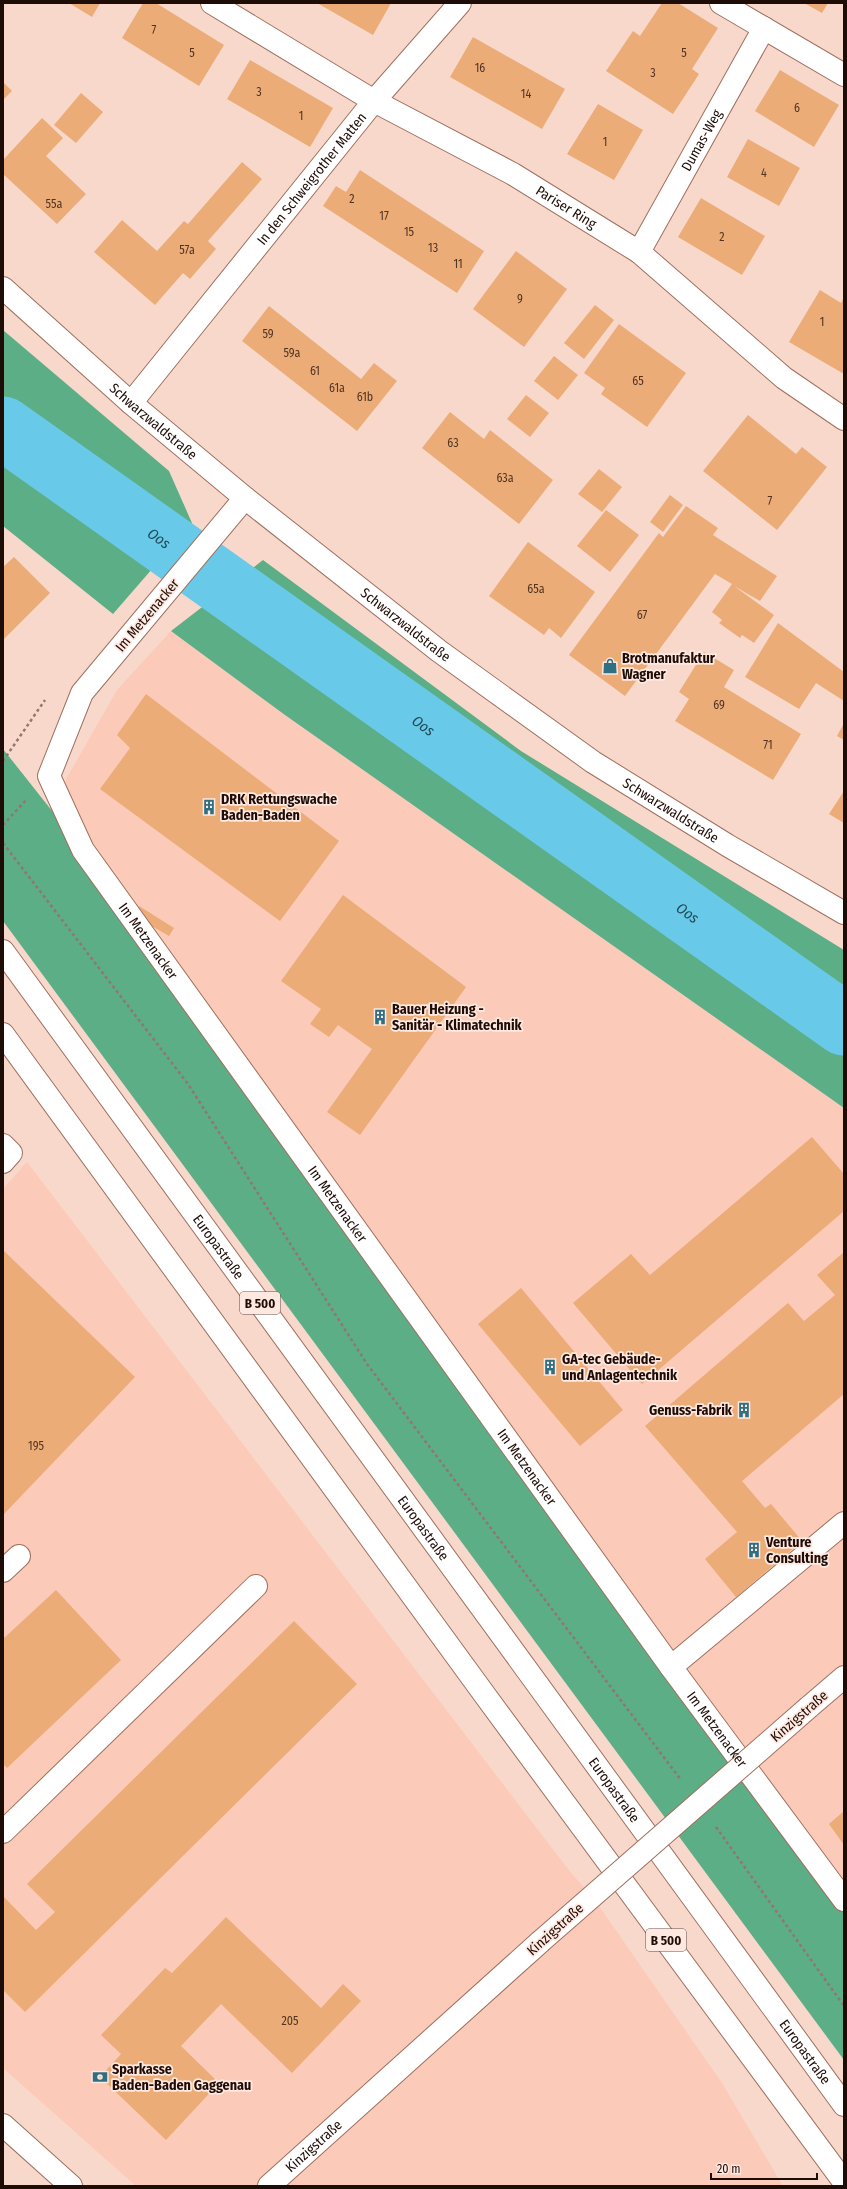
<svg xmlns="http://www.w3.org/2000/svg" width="847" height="2189" font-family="'Fira Sans Condensed',sans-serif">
	<rect width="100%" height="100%" fill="#f9d8cc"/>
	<!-- built -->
	<g fill="#fbcab8">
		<polygon points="171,631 285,715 844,1108 844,1892 49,809 117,690"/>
		<polygon points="27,1162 571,1873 592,1896 722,2083 783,2186 136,2186 3,2068 3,1189"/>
	</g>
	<!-- forest -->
	<g fill="#5bae86">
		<polygon points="3,330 169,471 192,523 113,614 3,526"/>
		<polygon points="263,560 521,751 844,950 844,1108 285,715 171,631"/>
		<polygon points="3,749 83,850 844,1904 844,2060 3,921"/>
	</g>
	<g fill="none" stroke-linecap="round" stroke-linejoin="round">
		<!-- river -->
		<path stroke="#68cae8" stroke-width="63" id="s1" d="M3 428 844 1024"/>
	</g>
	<!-- building -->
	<g fill="#ebac77">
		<polygon points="69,3 100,3 92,17"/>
		<polygon points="143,3 156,3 224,45 199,86 122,38"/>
		<polygon points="317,3 391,3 373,35"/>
		<polygon points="662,3 678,3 718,28 692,69 699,74 673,114 606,71 633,31 640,36"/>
		<polygon points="804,3 828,3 822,13"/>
		<polygon points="473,37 565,89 542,129 450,77"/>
		<polygon points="250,60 333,108 310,147 227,99"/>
		<polygon points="780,70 839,105 814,147 755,111"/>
		<polygon points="3,82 12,91 3,100"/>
		<polygon points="81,93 103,112 76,143 54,125"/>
		<polygon points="598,104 643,130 614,180 567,154"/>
		<polygon points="42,118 63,138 46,156 86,194 57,224 3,174 3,160"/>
		<polygon points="748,139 800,168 779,206 727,177"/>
		<polygon points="242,162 262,179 208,241 216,249 190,279 183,273 155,305 94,252 122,220 157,251 184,221 188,224"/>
		<polygon points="360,170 484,251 457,293 323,206 336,186 346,192"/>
		<polygon points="701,198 765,236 742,275 678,237"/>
		<polygon points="516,251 567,289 524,347 473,309"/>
		<polygon points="820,290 841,303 844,297 844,374 789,342"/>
		<polygon points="595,305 614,320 584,359 564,343"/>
		<polygon points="269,306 361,379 374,363 397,381 357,431 242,341"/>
		<polygon points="619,324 686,373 647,427 601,394 605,388 584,373"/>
		<polygon points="554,356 578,375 558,400 534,381"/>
		<polygon points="526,395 549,413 530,437 507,419"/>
		<polygon points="450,412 484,439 490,430 553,480 519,524 422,448"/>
		<polygon points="748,415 796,454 802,447 827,467 777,530 703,471"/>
		<polygon points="599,469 622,487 602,512 578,494"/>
		<polygon points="670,495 683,505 663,532 650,522"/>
		<polygon points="686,506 718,528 713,535 777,576 760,601 734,586 774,615 754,643 742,635 740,638 719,623 722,620 712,612 732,584 715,574 625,696 569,655 659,533 663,537"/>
		<polygon points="606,510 639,535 610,572 577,546"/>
		<polygon points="528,542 595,592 561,638 549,628 544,635 489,596"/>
		<polygon points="14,557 50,593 3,640 3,567"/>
		<polygon points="778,623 844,672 844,701 816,683 799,709 745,677"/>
		<polygon points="704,652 734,670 724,687 801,734 773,780 675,721 689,699 679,692"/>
		<polygon points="146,694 339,841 280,921 100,789 130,748 117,735"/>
		<polygon points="844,723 844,740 837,736"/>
		<polygon points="844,791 844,823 829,814"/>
		<polygon points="343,895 466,987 360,1135 327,1112 372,1049 338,1025 329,1037 310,1024 321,1009 281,981"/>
		<polygon points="139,906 174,928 169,936 133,915"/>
		<polygon points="812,1137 844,1174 844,1211 642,1384 573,1303 631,1254 650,1275"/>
		<polygon points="4,1251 135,1377 3,1515 3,1252"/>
		<polygon points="844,1252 844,1394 742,1481 765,1508 771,1504 802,1541 736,1597 705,1559 737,1532 645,1426 788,1303 804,1321 835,1295 817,1275"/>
		<polygon points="521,1288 623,1410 580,1446 478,1324"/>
		<polygon points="56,1590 121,1660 7,1768 3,1764 3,1639"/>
		<polygon points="294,1621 357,1684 25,2012 3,1990 3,1896 36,1930 55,1912 27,1884"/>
		<polygon points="844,1811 844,1845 829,1824"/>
		<polygon points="226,1917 321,2008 343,1984 361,2001 292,2073 221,2004 181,2046 219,2083 166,2140 100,2077 121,2054 101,2035 165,1968 172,1973"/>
	</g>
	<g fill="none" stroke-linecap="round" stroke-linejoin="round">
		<!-- minor casing -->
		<g stroke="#9f705e" stroke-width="24">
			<g id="minor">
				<path id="s2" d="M460 3 374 101 513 174 639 252 784 378 844 419"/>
				<polyline points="721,3 844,75"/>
				<path id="s3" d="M639 252 764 28"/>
				<path id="s4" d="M3 288 131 403 245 498 439 651 593 762 727 845 844 913"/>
				<path id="s5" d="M131 403 374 101 212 3"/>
				<path id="s6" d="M245 498 82 693 49 776 83 850 671 1667 844 1900"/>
				<polyline points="3,1145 11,1153 3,1162"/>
				<polyline points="3,1571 19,1556"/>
				<polyline points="671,1667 844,1523"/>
				<polyline points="809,1707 844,1677"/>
				<polyline points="3,1832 256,1586"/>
				<polyline points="3,2125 71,2186"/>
				<path id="s7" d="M269 2186 540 1942"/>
			</g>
		</g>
		<!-- major casing -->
		<g stroke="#9f705e" stroke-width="24">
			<g id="major">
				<path id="s8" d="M3 951 844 2105"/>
				<polyline points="3,1034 487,1698 844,2182"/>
			</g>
		</g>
		<!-- path -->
		<g stroke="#91776e" stroke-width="2.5" stroke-dasharray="3 3" stroke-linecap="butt">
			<polyline points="3,761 45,700"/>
			<polyline points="3,825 27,799"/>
			<polyline points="3,843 188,1084 367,1364 681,1780"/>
			<polyline points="716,1827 844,2006"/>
		</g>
		<!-- minor -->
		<use href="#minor" stroke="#fff" stroke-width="22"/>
		<!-- major -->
		<use href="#major" stroke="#fff" stroke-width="22"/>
		<!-- minor-bridge casing -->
		<g stroke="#9f705e" stroke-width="24" stroke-linecap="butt">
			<polyline id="minor-bridge" points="540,1942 809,1707"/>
		</g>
		<!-- minor-bridge -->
		<use href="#minor-bridge" stroke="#fff" stroke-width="22"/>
	</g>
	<!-- icons -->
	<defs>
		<g id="shop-bare" transform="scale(1.2)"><path d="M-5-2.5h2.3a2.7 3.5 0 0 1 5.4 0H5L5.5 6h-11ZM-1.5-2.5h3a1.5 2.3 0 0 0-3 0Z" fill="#2e6f83" stroke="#fee8e0" stroke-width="2.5" paint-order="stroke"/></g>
		<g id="building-bare" transform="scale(1.2)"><path d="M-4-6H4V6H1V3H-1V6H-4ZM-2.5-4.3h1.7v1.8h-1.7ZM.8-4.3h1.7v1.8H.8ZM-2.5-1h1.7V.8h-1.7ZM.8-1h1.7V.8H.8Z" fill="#2e6f83" stroke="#fee8e0" stroke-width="2.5" paint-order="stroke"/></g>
		<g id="bank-bare" transform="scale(1.2)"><path d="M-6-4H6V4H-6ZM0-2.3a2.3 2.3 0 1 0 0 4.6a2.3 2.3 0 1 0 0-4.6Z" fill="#2e6f83" stroke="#fee8e0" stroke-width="2.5" paint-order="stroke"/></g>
	</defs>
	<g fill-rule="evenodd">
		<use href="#shop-bare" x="610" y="666"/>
		<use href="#building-bare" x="209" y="807"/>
		<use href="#building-bare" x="380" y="1017"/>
		<use href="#building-bare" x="550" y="1367"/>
		<use href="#building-bare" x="744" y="1410"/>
		<use href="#building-bare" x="754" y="1550"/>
		<use href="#bank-bare" x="100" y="2077"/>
	</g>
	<g text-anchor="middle" stroke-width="3.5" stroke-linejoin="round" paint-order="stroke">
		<!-- number labels -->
		<g font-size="12" fill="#513422">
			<text x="154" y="34">7</text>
			<text x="192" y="57">5</text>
			<text x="684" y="57">5</text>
			<text x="480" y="72">16</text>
			<text x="653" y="77">3</text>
			<text x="259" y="96">3</text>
			<text x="526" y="98">14</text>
			<text x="797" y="112">6</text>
			<text x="301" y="120">1</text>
			<text x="605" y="146">1</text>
			<text x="764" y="177">4</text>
			<text x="352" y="203">2</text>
			<text x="54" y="208">55a</text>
			<text x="384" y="220">17</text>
			<text x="409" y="236">15</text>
			<text x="722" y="241">2</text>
			<text x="433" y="252">13</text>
			<text x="187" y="254">57a</text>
			<text x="458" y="268">11</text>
			<text x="520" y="303">9</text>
			<text x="822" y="326">1</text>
			<text x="268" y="338">59</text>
			<text x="292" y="357">59a</text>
			<text x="315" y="375">61</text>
			<text x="638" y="385">65</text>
			<text x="337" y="392">61a</text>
			<text x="365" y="401">61b</text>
			<text x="453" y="447">63</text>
			<text x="505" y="482">63a</text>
			<text x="770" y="505">7</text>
			<text x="536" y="593">65a</text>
			<text x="642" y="619">67</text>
			<text x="719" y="709">69</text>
			<text x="768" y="749">71</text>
			<text x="36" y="1450">195</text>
			<text x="290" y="2025">205</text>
		</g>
		<!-- shield labels -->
		<g fill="#fee8e0" stroke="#614e47" stroke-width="1">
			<rect x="240" y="1292" width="40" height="22" rx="3"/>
			<rect x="646" y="1929" width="40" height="22" rx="3"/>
		</g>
		<g font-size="13" font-weight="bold" fill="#1e0c06">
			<text x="260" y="1308">B 500</text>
			<text x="666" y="1945">B 500</text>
		</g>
		<!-- street labels -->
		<g font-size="14" fill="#1e0c06" stroke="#fee8e0">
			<text dy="5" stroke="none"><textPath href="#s3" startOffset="128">Dumas-Weg</textPath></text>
			<text dy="5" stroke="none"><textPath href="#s5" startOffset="288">In den Schweigrother Matten</textPath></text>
			<text dy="5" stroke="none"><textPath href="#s2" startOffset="350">Pariser Ring</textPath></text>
			<text dy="5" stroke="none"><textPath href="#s4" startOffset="201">Schwarzwaldstraße</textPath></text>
			<text transform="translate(147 615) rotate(-50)" y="5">Im Metzenacker</text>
			<text dy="5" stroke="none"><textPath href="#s4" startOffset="525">Schwarzwaldstraße</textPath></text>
			<text dy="5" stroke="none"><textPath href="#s4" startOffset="849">Schwarzwaldstraße</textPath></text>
			<text dy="5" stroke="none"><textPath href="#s6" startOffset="537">Im Metzenacker</textPath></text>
			<text dy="5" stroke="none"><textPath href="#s6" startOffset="861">Im Metzenacker</textPath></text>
			<text dy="5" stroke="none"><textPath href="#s8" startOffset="366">Europastraße</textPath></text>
			<text dy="5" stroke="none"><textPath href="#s6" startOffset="1185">Im Metzenacker</textPath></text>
			<text dy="5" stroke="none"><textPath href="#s8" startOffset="714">Europastraße</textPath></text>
			<text transform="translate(799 1716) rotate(-41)" y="5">Kinzigstraße</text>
			<text dy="5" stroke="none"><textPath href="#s6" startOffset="1509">Im Metzenacker</textPath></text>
			<text dy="5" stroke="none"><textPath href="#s8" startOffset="1038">Europastraße</textPath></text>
			<text transform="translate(555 1929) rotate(-42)" y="5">Kinzigstraße</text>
			<text dy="5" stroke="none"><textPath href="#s8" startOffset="1362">Europastraße</textPath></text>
			<text dy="5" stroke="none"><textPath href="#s7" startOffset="60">Kinzigstraße</textPath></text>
		</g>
		<!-- poi labels -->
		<g font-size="14" font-weight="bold" fill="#1e0c06" stroke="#fee8e0" text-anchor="start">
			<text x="622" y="663">Brotmanufaktur<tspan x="622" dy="16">Wagner</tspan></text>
			<text x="221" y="804">DRK Rettungswache<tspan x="221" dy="16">Baden-Baden</tspan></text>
			<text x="392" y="1014">Bauer Heizung -<tspan x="392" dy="16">Sanitär - Klimatechnik</tspan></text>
			<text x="562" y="1364">GA-tec Gebäude-<tspan x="562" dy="16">und Anlagentechnik</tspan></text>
			<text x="732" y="1415" text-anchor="end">Genuss-Fabrik</text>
			<text x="766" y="1547">Venture<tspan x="766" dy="16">Consulting</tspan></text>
			<text x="112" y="2074">Sparkasse<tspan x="112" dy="16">Baden-Baden Gaggenau</tspan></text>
		</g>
		<!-- water labels -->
		<g font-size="15" font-style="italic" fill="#204c59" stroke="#fee8e0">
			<text dy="5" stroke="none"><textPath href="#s1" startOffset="191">Oos</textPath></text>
			<text dy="5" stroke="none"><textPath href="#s1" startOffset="515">Oos</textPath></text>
			<text dy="5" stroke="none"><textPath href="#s1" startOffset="839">Oos</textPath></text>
		</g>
	</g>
	<!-- border -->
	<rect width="847" height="2189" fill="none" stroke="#1e0c06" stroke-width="8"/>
	<!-- scale -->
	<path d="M711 2173v6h106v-6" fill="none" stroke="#1e0c06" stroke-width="2"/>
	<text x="717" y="2173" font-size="12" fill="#1e0c06" stroke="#fee8e0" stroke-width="3" paint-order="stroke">20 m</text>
</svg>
